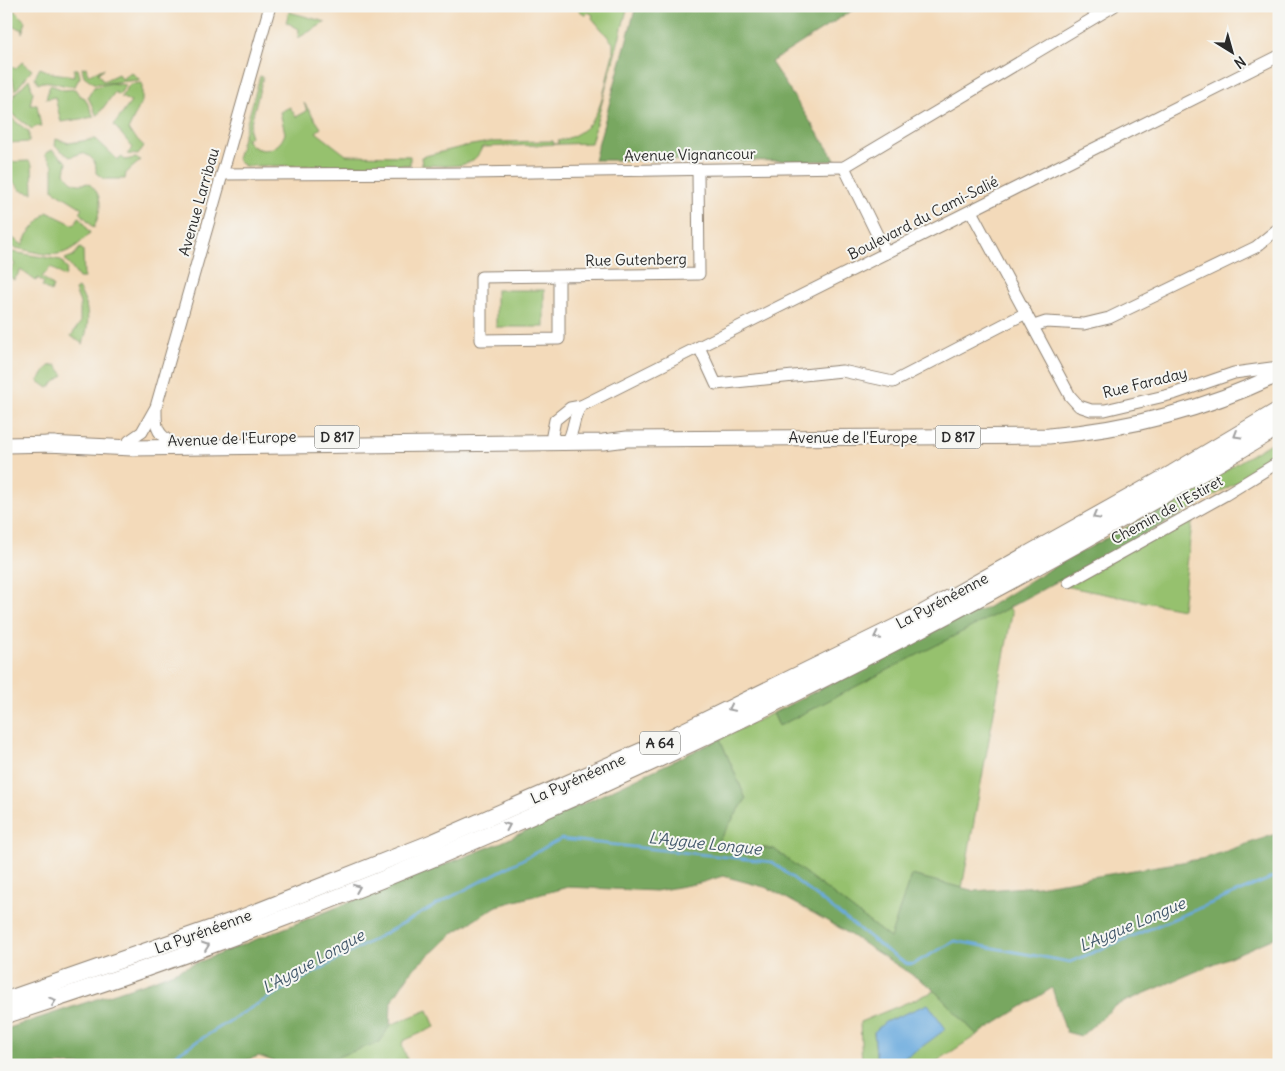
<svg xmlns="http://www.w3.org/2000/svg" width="1285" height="1071" font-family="Delius,sans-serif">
	<rect width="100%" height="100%" fill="#f6f6f2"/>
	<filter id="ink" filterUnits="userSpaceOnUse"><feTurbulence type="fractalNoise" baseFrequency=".02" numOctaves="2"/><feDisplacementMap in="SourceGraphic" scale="10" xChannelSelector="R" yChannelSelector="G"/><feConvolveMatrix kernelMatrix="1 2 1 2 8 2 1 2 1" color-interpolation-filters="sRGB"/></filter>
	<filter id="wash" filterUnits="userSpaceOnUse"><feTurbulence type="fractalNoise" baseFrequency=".0096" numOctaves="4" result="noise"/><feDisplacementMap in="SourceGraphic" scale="20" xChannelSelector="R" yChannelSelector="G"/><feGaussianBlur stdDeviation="1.12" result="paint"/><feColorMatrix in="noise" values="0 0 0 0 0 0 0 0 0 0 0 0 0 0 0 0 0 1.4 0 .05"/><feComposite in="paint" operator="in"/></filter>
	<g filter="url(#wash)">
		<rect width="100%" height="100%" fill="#f3daba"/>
		<!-- green -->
		<g fill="#96c16e" stroke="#60764c">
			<polygon points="7,6 10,6 26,22 22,33 22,29 8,26 6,31"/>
			<path d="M575 6H628L591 143 482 147C474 172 444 165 422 165L421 157 466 146 490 142 553 141 554 144H558V141C604 131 602 93 613 54V43L592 18 593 15 588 12 585 16Z"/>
			<polygon points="289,12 326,22 298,38 299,29 286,22"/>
			<polygon points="22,62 32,70 15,91 13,80 6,70 9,71 12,66 15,69"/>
			<polygon points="86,67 88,75 105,68 98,73 103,81 118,74 122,79 131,72 140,80 95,84 84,76 82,68"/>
			<path d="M40 68 52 73 74 76V69H78L80 77 75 86C62 88 49 77 38 84L35 77Z"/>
			<path d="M260 76 263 77 249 130 251 136 246 139C256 156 280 152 285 133L280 112 290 107 296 117 307 111 304 103 321 128 316 132 346 155 410 156V165L244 166 237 159Z"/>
			<polygon points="29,79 33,92 30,105 37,105 41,127 36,126 32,129 7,110 15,94"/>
			<polygon points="111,83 126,85 119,95 115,92 97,116 88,97 94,87"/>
			<polygon points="142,83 142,101 128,130 144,146 138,155 127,154 133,148 114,125 131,102 121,97 130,84"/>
			<polygon points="50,85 64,90 75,89 79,95 85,98 94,117 61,122 55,97 46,99"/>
			<polygon points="6,114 29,132 29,142 6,143"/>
			<path d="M56 139 69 143 96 139 118 160 122 157 125 160 135 158 141 160 126 173 125 179H104L96 173C97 162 92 156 82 153L70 157 55 146Z"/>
			<path d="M52 150 67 162 65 173C70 183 77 186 88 183 105 196 101 210 94 228L80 212 82 208 53 190V165L45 154Z"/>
			<polygon points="29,161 32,165 33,193 20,190 17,185 6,177 6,162"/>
			<path d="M47 212 74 225 79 217 81 218 90 233C60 266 47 253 6 246V242L11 237 23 245 27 235Z"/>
			<polygon points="80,248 83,250 84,278 79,278 65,259 73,256"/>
			<polygon points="6,251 61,260 67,269 65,277 51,267 42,277 53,286 51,292 42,286 44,283 38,278 36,281 21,270 14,280 7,275 15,264 6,257"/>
			<path d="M78 288C90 307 90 323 83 344L71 336 80 323V303L75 290Z"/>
			<rect x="496" y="290" width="48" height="37"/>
			<polygon points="56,365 64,375 48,388 38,381 49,366"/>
			<polygon points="1279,438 1279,458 1175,518 1169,504"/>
			<polygon points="1193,515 1182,609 1064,586"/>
			<polygon points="1009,607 1012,613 962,888 911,875 891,939 774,849 717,843 746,799 720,739 773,713 779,726"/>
			<polygon points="935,991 977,1035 931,1065 889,1065 920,1048 874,1032 877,1065 862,1065 860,1022"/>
			<polygon points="428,1010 435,1027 403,1041 402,1045 407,1059 405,1063 314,1065 379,1042 390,1025"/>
		</g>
		<!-- forest -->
		<g fill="#78a761" stroke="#526946">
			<polygon points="636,6 859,6 771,62 836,161 594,160"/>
			<polygon points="1169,504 1175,518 995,615 779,726 773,713 965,615 985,609 1043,573"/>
			<polygon points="720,739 746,799 717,843 774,849 890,938 911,875 975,891 1038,886 1206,858 1279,833 1279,936 1115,1006 1081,1036 1066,1032 1052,988 977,1035 931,987 838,927 768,888 723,876 700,883 656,891 568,887 497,906 455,932 412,970 391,1002 390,1025 380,1042 314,1065 283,1065 259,1056 232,1065 6,1065 6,1029 151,981 502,842"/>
		</g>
		<!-- water -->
		<path fill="#6baade" stroke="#4b6a84" d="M928 1004 946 1029C926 1043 902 1065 877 1065L874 1032 885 1022Z"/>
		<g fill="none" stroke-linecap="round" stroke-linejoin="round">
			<!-- stream -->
			<polyline stroke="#6baade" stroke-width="2.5" points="159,1065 254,1006 436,905 561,839 772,862 890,953 907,964 913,964 955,941 1070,962 1279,875"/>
		</g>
	</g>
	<g filter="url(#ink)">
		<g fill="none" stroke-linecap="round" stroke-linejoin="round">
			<!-- minor casing -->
			<g stroke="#8f8272" stroke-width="13">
				<g id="minor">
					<polyline points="844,167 886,253"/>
					<polyline points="222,174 471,173 844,167 1114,6"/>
					<polyline points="971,211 1070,396 1079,406 1091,410 1105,410 1173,394 1234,373 1279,367"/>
					<polyline points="559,276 559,339 481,340 481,277 699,274 698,171"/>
					<polyline points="1034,326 1046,322 1084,324 1109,318 1256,247 1279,228"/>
					<polyline points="699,347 716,384 842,371 893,382 1026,313"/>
					<path d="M156 408C156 424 155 432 169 441"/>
					<polyline points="129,441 142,432 156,407 270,6"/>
					<polyline points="557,442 552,435 555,420 570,408 581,406 1279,56"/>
					<path d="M567 442C575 431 572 417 581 406"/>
					<polyline points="1069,582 1225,495 1279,462"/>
				</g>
			</g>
			<!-- major casing -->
			<g stroke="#8f8272" stroke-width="17">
				<g id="major">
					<path d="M47 444 132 448 603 442 627 439 1049 436C1130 429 1206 409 1279 374"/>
					<polyline points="6,445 55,444"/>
				</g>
			</g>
			<!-- highway casing -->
			<g stroke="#8f8272" stroke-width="18">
				<g id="highway">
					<polyline points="6,1000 241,918 433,842 653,746 914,618 1173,473 1279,410"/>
					<path d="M6 1015C449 875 881 667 1279 427"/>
				</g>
			</g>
			<!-- minor -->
			<use href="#minor" stroke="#fff" stroke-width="11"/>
			<!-- major -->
			<use href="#major" stroke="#fff" stroke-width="15"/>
			<!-- highway -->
			<use href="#highway" stroke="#fff" stroke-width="16"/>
		</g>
		<!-- one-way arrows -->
		<defs><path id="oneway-chevron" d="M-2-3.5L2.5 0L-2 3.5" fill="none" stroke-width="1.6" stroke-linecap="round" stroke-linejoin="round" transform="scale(1.25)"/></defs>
		<g stroke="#a0a0a0">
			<use href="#oneway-chevron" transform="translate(1237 435) rotate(149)"/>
			<use href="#oneway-chevron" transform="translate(1096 516) rotate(151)"/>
			<use href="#oneway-chevron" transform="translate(877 636) rotate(154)"/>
			<use href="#oneway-chevron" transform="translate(731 708) rotate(154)"/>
			<use href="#oneway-chevron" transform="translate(507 826) rotate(-24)"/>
			<use href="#oneway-chevron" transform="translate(357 888) rotate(-22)"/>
			<use href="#oneway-chevron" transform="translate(206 946) rotate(-20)"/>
			<use href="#oneway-chevron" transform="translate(53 1001) rotate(-19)"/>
		</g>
	</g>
	<g text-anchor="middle" stroke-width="4" stroke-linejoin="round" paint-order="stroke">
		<!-- shield labels -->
		<g fill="#f6f6f2" stroke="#686867" stroke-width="1">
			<rect x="314.5" y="425.5" width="45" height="23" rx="4"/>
			<rect x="935.5" y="425.5" width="45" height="23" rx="4"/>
			<rect x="640" y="731.5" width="40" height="23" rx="4"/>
		</g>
		<g font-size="14" font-weight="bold" fill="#2b2b2b">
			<text x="337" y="442">D 817</text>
			<text x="958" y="442">D 817</text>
			<text x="660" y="748">A 64</text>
		</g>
		<!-- street labels -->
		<g font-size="15" fill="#2b2b2b" stroke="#f6f6f2">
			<text transform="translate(690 155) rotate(-1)" y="5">Avenue Vignancour</text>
			<text transform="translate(199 202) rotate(-74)" y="5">Avenue Larribau</text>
			<text transform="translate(923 218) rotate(-27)" y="5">Boulevard du Cami-Salié</text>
			<text transform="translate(636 260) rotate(-1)" y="5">Rue Gutenberg</text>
			<text transform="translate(1145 383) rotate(-14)" y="5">Rue Faraday</text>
			<text x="853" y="443">Avenue de l'Europe</text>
			<text transform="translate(232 439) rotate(-2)" y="5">Avenue de l'Europe</text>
			<text transform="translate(1167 510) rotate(-29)" y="5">Chemin de l'Estiret</text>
			<text transform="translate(942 601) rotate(-28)" y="5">La Pyrénéenne</text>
			<text transform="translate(578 779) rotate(-24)" y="5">La Pyrénéenne</text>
			<text transform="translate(203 932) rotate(-20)" y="5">La Pyrénéenne</text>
		</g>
		<!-- water labels -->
		<g font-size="16" font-style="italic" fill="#41576a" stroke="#f6f6f2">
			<text transform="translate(705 843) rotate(6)" y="6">L'Aygue Longue</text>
			<text transform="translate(1132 924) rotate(-23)" y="6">L'Aygue Longue</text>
			<text transform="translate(313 961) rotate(-29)" y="6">L'Aygue Longue</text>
		</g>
	</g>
	<!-- margin -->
	<rect width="1285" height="1071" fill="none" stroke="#f6f6f2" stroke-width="25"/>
	<!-- north arrow -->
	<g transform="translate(1232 52) rotate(143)" stroke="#f6f6f2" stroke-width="4" paint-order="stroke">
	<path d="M0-4L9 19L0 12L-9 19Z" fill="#2b2b2b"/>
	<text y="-8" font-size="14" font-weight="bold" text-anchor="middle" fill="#2b2b2b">N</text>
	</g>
</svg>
